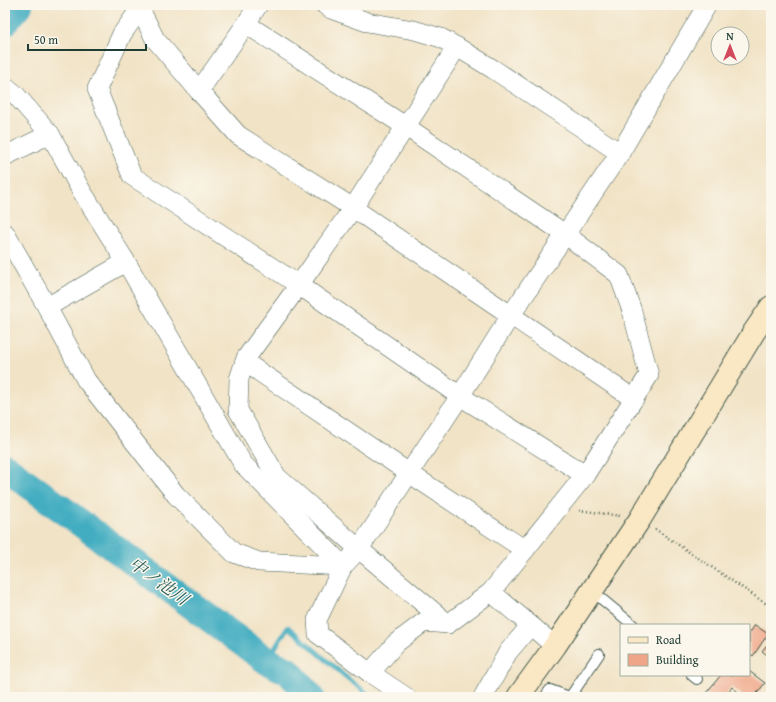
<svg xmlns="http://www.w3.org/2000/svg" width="776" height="702" font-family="'Gentium Book Plus','Noto Serif JP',serif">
	<rect width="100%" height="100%" fill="#fbf7ec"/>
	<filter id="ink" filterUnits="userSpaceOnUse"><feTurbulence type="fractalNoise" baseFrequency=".025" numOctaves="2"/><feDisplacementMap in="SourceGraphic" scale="8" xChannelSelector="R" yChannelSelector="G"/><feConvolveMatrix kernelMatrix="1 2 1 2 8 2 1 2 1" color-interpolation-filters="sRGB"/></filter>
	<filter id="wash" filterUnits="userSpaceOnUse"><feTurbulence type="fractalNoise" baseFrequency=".012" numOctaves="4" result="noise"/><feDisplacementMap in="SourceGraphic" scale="16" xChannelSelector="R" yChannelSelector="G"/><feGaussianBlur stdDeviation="0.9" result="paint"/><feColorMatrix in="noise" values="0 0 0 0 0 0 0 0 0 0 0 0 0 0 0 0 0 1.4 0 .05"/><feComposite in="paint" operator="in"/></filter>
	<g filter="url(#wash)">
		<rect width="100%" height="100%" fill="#f1e3c6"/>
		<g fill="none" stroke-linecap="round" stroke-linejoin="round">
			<!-- stream -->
			<polyline stroke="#42adc1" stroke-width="4.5" points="267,661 288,627 347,678 372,697"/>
			<!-- river -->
			<g stroke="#42adc1" stroke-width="28">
				<polyline points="5,22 19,5"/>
				<polyline points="5,467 267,661 288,671 311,697"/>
			</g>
		</g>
		<g id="blocks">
			<!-- building -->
			<g fill="#efa587">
				<polygon points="755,625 768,634 753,656 749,653 749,634"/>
				<polygon points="771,640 771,658 762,651"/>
				<polygon points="749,671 765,683 754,697 744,697 732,687 724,697 711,697 706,693 721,675 749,675"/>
			</g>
		</g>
	</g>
	<g filter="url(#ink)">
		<use href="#blocks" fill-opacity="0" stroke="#3e564a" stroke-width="1"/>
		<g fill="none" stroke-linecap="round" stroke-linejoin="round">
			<!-- lane casing -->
			<g stroke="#3e564a" stroke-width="12">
				<g id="lane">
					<polyline points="592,591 633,625"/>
					<polyline points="692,675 697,679"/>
					<polyline points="545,697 550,690 569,697"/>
					<polyline points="570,697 599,654"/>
				</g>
			</g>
			<!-- street casing -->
			<g stroke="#3e564a" stroke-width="20">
				<g id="street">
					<polyline points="141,5 140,9 155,39 199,91 238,135 353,208 634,399"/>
					<polyline points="325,5 331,9 367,22 414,30 441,38 457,47 493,69 620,153"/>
					<polyline points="140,9 122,34 97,89 132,176 299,285 460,396 585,475"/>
					<polyline points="246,24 405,126 565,234 619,275 632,311 649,375 585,475 491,592 448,624 424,622 396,643 370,673"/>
					<polyline points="5,86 15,94 50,134 81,190 126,262 243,464 343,566"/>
					<polyline points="199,91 246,24 258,5"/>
					<polyline points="5,156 50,134"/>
					<polyline points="5,233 47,307 86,380 176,495 234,553 259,562 343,566"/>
					<polyline points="47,307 126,262"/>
					<polyline points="245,362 409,473 525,550"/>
					<polyline points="491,592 555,646"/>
					<polyline points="448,624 359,549 277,477 238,410 239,379 246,358 299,285 353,208 457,47"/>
					<polyline points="406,697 370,673 318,634 317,620 343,566 359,549 460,396 511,315 620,153 707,5"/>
					<polyline points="483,697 508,652 530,626"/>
				</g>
			</g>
			<!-- secondary casing -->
			<g stroke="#3e564a" stroke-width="24">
				<polyline id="secondary" points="518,697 555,646 640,519 754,332 771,307"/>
			</g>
			<!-- path -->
			<g stroke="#3e564a" stroke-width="2.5" stroke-dasharray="1 3" stroke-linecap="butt">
				<polyline points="579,510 620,516"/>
				<polyline points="655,529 771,607"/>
			</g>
			<!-- lane -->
			<use href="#lane" stroke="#fff" stroke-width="10"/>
			<!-- street -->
			<use href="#street" stroke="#fff" stroke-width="19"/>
			<!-- secondary -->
			<use href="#secondary" stroke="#fae7c3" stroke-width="22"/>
		</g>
	</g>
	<g text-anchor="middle" stroke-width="3" stroke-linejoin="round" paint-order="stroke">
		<!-- water labels -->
		<g font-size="17" font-style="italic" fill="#2a5f5e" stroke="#fbf7ec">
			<text transform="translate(159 581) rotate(36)" y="6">中ノ池川</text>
		</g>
	</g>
	<!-- margin -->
	<rect width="776" height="702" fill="none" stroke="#fbf7ec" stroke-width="20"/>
	<!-- legend -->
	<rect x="620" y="624" width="130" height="52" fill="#fbf7ec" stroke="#a3ada2"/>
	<rect x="628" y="637" width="20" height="6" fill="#fae7c3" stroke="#a3ada2"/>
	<text x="656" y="644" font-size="12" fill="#1f3d34">Road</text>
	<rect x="628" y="654" width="20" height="12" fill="#efa587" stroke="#a3ada2"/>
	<text x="656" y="664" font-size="12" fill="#1f3d34">Building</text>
	<!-- north arrow -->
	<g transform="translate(730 46)"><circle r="19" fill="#fbf7ec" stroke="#a3ada2"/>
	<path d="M0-3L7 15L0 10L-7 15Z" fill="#d1495b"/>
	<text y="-6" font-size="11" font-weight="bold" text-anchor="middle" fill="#1f3d34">N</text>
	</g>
	<!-- scale -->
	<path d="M28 44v6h118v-6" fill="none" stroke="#1f3d34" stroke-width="2"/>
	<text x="34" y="44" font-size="12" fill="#1f3d34" stroke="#fbf7ec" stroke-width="3" paint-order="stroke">50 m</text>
</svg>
